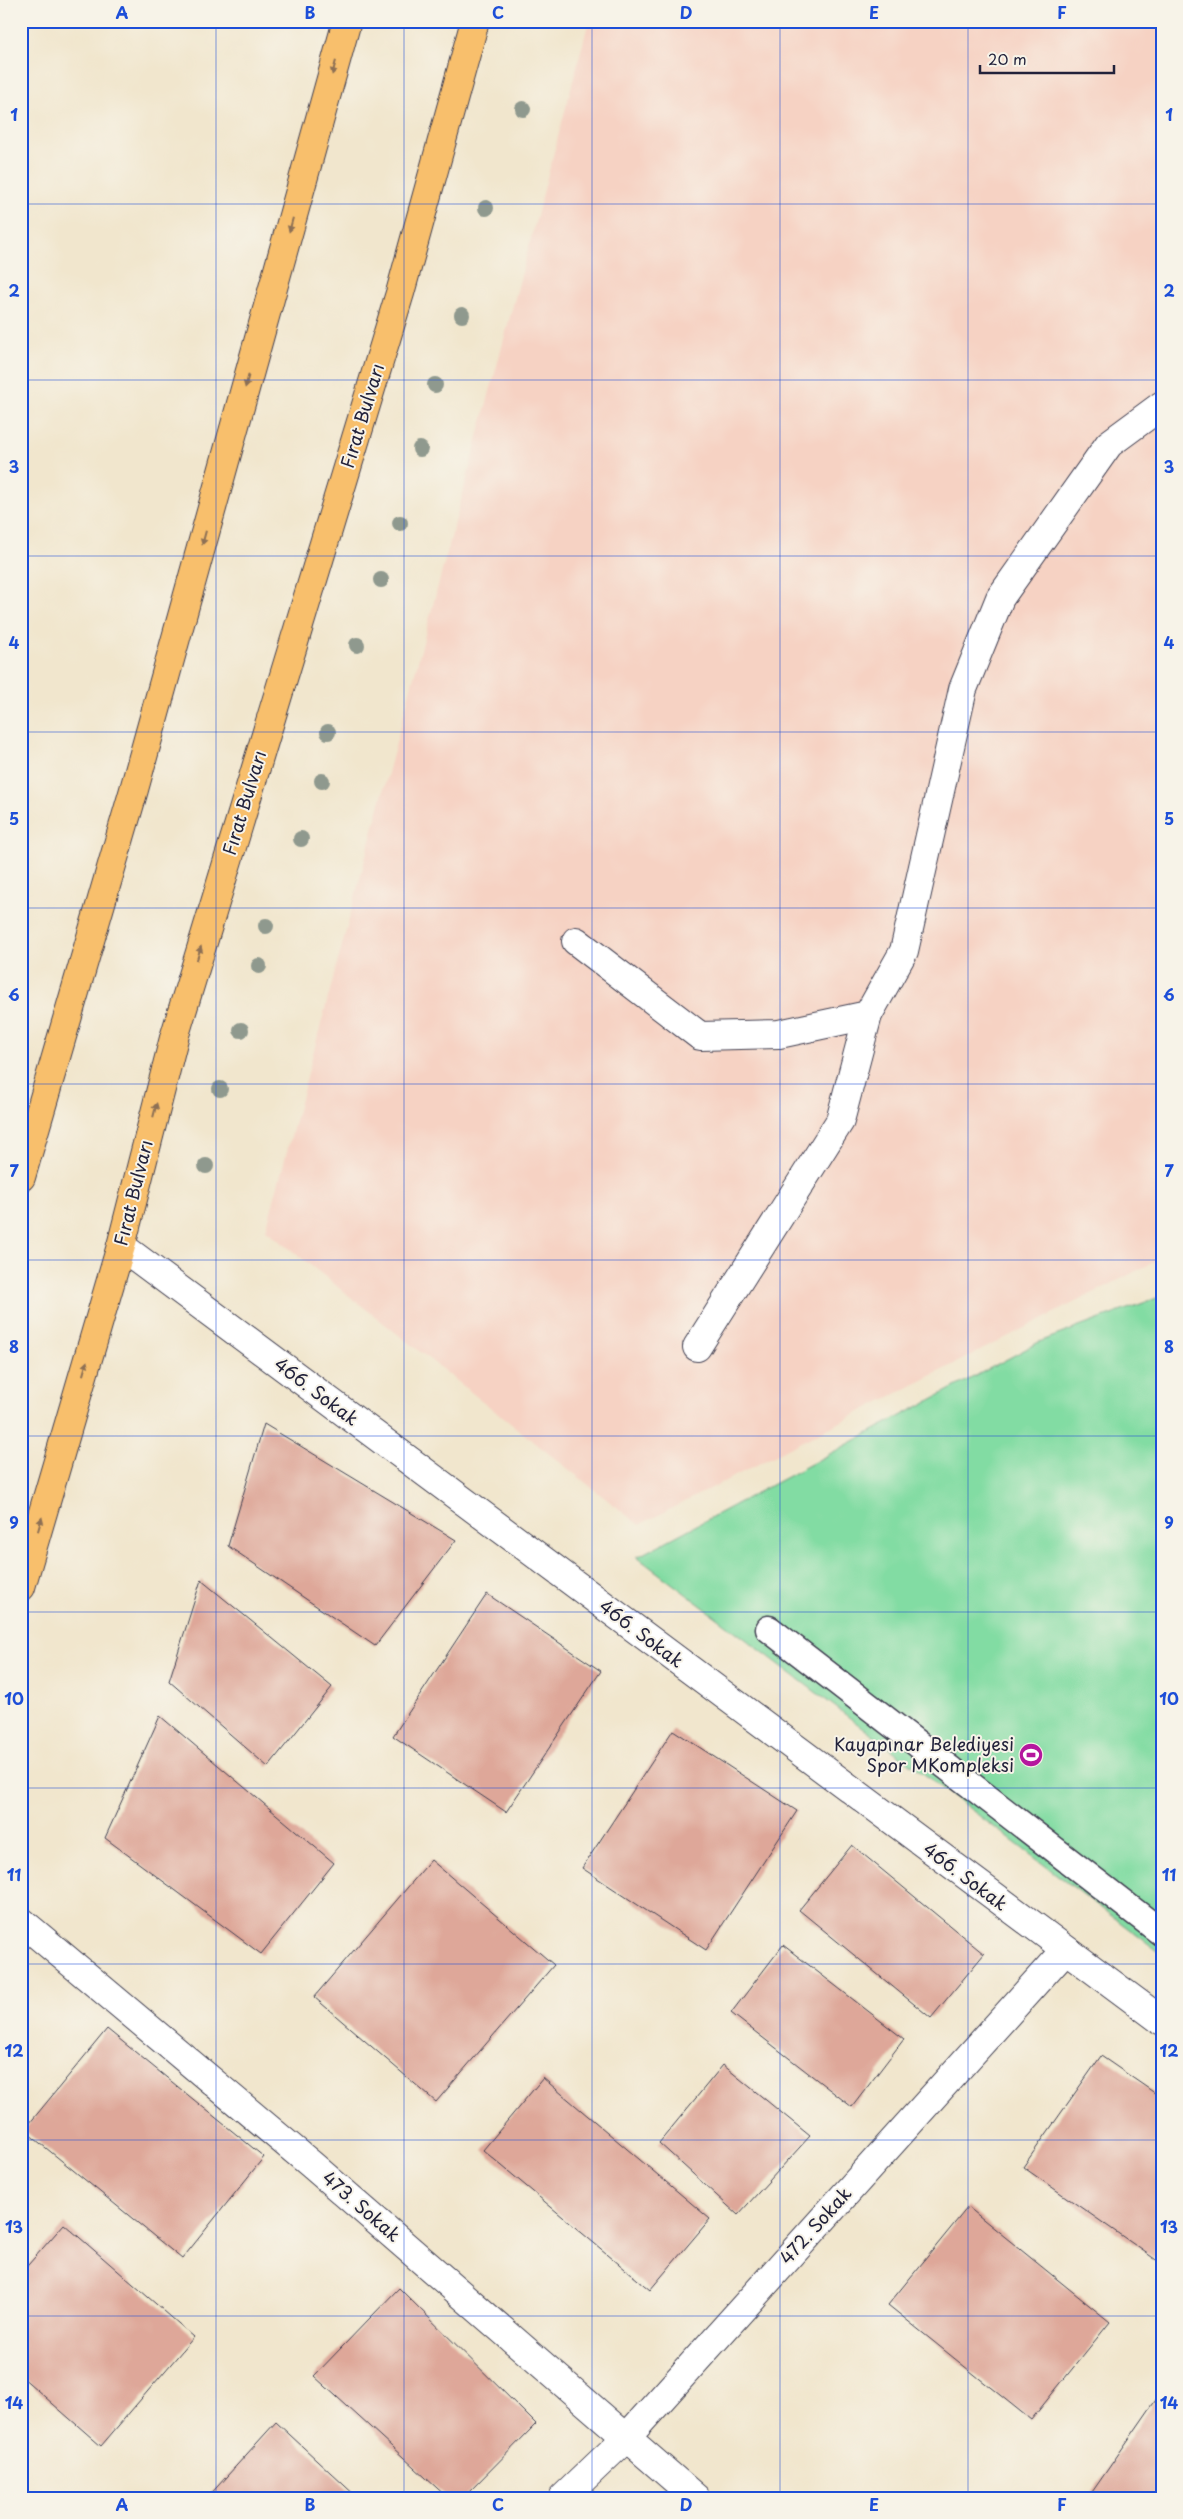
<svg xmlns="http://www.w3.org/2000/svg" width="1183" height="2519" font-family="'Playpen Sans',sans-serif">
	<rect width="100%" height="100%" fill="#f7f3e8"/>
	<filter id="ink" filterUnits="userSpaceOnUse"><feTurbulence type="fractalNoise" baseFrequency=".02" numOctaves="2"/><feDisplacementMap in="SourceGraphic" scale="10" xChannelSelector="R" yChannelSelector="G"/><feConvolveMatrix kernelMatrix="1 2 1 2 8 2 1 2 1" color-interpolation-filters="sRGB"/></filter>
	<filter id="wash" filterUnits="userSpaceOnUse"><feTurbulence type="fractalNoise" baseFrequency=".0096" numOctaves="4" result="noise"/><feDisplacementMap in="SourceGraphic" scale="20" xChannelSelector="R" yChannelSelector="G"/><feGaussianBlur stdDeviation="1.12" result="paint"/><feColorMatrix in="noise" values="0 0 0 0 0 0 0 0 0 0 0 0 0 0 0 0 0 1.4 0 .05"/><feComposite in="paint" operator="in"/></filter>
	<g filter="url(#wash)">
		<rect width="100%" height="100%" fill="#f1e6cd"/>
		<!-- built -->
		<polygon fill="#f6d2c3" points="589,21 1162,21 1162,1261 1152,1263 639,1525 266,1230"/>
		<!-- green -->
		<polygon fill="#82dca3" stroke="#527f6f" points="1162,1296 1162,1954 637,1557 1039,1342"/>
		<g id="blocks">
			<!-- building -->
			<g fill="#dea799">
				<polygon points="264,1424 456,1540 375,1646 228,1546"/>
				<polygon points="201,1580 332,1687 268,1767 169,1681"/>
				<polygon points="487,1594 601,1671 506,1812 393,1736"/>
				<polygon points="160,1716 334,1863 261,1954 105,1838"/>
				<polygon points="673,1730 797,1811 706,1950 582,1868"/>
				<polygon points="852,1845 984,1954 931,2018 799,1910"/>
				<polygon points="431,1860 554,1965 436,2102 314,1997"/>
				<polygon points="783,1945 904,2039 852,2107 731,2013"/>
				<polygon points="107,2029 264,2157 182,2259 24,2130"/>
				<polygon points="1101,2056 1162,2098 1162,2264 1023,2167"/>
				<polygon points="723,2065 810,2136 738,2215 659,2143"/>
				<polygon points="543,2078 710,2219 650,2290 483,2150"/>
				<polygon points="968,2207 1110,2322 1031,2420 888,2305"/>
				<polygon points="64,2224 194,2337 101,2446 21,2376 21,2273"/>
				<polygon points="399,2288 536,2424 463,2498 448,2498 314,2376"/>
				<polygon points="1160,2394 1162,2498 1088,2498"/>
				<polygon points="276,2422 358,2498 207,2498"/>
			</g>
		</g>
	</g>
	<g filter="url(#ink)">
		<use href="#blocks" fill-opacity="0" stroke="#413f51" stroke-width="1"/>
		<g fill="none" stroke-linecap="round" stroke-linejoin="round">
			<!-- service casing -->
			<g stroke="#413f51" stroke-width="29">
				<polyline id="service" points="769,1629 1162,1933"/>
			</g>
			<!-- minor casing -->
			<g stroke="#413f51" stroke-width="30">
				<g id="minor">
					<polyline points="576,941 700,1036 779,1034 868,1015 904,951 963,689 1000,598 1109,444 1162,405"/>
					<polyline points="121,1246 1162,2021"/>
					<polyline points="697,1347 840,1121 868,1015"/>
					<polyline points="21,1921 312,2165 696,2498"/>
					<polyline points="563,2498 627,2437 1064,1951"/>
				</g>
			</g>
			<!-- primary casing -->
			<g stroke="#413f51" stroke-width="30">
				<g id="primary">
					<polyline points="21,1177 133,793 347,21"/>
					<polyline points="21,1587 121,1246 174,1038 400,293 475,21"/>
				</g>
			</g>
			<!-- service -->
			<use href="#service" stroke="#fff" stroke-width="26"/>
			<!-- minor -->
			<use href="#minor" stroke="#fff" stroke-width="28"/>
			<!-- primary -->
			<use href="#primary" stroke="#f8bf6c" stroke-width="28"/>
		</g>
		<!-- trees -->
		<g fill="#8f998e">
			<circle cx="523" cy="109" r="8"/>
			<circle cx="486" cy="208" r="8"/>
			<circle cx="462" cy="315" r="8"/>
			<circle cx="435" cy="385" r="8"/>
			<circle cx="420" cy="449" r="8"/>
			<circle cx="400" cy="523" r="8"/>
			<circle cx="381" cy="580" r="8"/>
			<circle cx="357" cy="645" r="8"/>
			<circle cx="328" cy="732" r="8"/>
			<circle cx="322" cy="781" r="8"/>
			<circle cx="301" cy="839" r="8"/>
			<circle cx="266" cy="926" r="8"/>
			<circle cx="259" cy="966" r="8"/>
			<circle cx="241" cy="1030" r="8"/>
			<circle cx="220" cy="1089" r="8"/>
			<circle cx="206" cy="1166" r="8"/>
		</g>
		<!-- one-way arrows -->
		<defs><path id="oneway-solid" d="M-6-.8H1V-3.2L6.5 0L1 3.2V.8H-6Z" transform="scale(1.25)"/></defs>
		<g fill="#8d7054">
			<use href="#oneway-solid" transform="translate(334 68) rotate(105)"/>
			<use href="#oneway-solid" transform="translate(291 225) rotate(105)"/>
			<use href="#oneway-solid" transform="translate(247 381) rotate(105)"/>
			<use href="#oneway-solid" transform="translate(204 538) rotate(105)"/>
			<use href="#oneway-solid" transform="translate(199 953) rotate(-73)"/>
			<use href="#oneway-solid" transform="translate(155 1110) rotate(-76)"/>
			<use href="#oneway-solid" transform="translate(85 1368) rotate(-74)"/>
			<use href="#oneway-solid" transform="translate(40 1524) rotate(-74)"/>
		</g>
	</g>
	<!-- grid -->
	<path fill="none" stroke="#1d4ed8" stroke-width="1" stroke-opacity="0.55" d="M216 21V2498M404 21V2498M592 21V2498M780 21V2498M968 21V2498M21 204H1162M21 380H1162M21 556H1162M21 732H1162M21 908H1162M21 1084H1162M21 1260H1162M21 1436H1162M21 1612H1162M21 1788H1162M21 1964H1162M21 2140H1162M21 2316H1162"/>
	<!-- icons -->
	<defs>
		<g id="stadium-disc" transform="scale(1.25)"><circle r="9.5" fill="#b5179e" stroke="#f7f3e8"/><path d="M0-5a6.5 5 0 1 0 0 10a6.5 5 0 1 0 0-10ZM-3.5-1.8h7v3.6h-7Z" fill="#fff"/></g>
	</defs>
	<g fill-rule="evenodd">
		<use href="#stadium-disc" x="1031" y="1755"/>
	</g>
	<g text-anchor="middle" stroke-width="4" stroke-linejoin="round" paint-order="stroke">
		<!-- street labels -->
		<g font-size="18" fill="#22223b" stroke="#f7f3e8">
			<text transform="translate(363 416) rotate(-73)" y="6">Fırat Bulvarı</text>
			<text transform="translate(245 803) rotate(-73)" y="6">Fırat Bulvarı</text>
			<text transform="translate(134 1193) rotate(-76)" y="6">Fırat Bulvarı</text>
			<text transform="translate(316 1392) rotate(37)" y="6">466. Sokak</text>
			<text transform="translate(641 1634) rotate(37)" y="6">466. Sokak</text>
			<text transform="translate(965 1877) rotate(37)" y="6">466. Sokak</text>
			<text transform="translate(361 2207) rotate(41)" y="6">473. Sokak</text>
			<text transform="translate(816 2226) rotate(-48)" y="6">472. Sokak</text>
		</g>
		<!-- poi labels -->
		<g font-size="18" fill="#22223b" stroke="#f7f3e8" text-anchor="end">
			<text x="1014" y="1751">Kayapınar Belediyesi<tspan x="1014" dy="21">Spor MKompleksi</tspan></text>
		</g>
	</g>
	<!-- margin -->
	<rect width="1183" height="2519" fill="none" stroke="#f7f3e8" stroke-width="55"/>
	<!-- scale -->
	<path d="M980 65v8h134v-8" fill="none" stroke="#22223b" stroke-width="2.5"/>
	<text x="988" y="65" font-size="15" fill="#22223b" stroke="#f7f3e8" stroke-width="4" paint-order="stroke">20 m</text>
	<rect x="28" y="28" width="1128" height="2464" fill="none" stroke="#1d4ed8" stroke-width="2"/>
	<g font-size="16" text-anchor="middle" font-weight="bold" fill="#1d4ed8">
		<text x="122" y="19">A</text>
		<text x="310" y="19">B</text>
		<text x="498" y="19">C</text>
		<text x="686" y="19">D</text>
		<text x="874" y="19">E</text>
		<text x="1062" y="19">F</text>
		<text x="14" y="121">1</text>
		<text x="1169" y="121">1</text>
		<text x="14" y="297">2</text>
		<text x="1169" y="297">2</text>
		<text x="14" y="473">3</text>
		<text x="1169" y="473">3</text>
		<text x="14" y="649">4</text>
		<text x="1169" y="649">4</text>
		<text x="14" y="825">5</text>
		<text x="1169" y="825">5</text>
		<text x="14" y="1001">6</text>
		<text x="1169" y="1001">6</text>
		<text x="14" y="1177">7</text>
		<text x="1169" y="1177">7</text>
		<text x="14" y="1353">8</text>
		<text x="1169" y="1353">8</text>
		<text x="14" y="1529">9</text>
		<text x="1169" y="1529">9</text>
		<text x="14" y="1705">10</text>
		<text x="1169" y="1705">10</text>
		<text x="14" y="1881">11</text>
		<text x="1169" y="1881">11</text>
		<text x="14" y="2057">12</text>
		<text x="1169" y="2057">12</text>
		<text x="14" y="2233">13</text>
		<text x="1169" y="2233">13</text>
		<text x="14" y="2409">14</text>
		<text x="1169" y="2409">14</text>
		<text x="122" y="2511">A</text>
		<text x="310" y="2511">B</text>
		<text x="498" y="2511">C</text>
		<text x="686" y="2511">D</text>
		<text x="874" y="2511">E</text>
		<text x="1062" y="2511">F</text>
	</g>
</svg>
